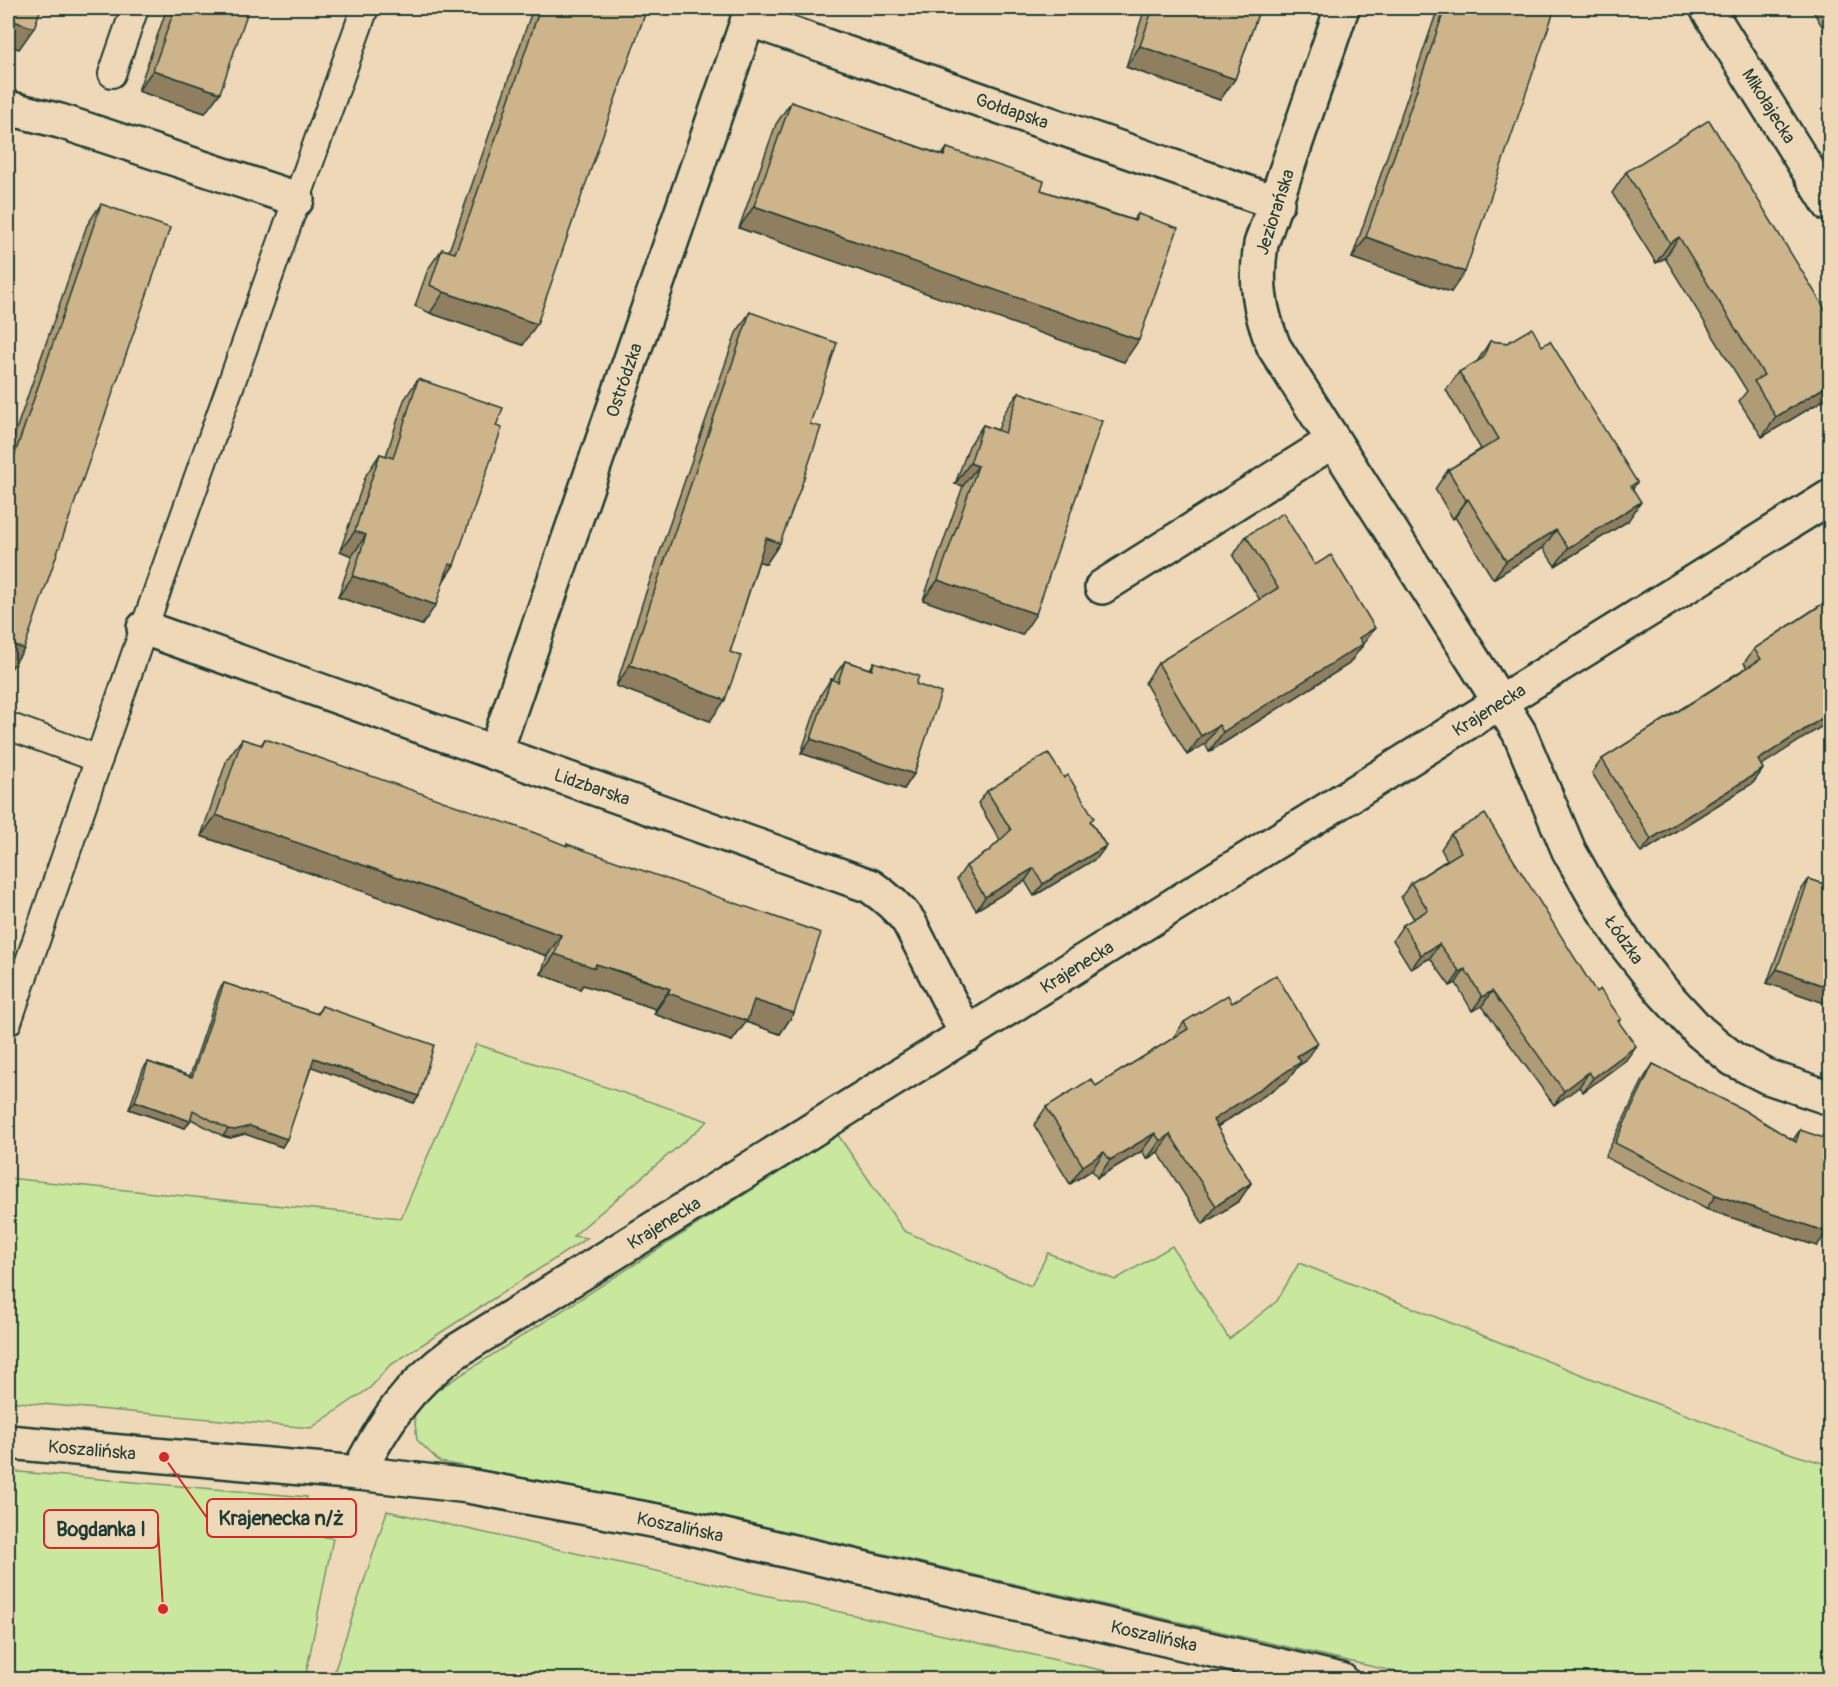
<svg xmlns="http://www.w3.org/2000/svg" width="1838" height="1687" font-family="Pangolin,sans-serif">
	<rect width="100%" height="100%" fill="#efd8b8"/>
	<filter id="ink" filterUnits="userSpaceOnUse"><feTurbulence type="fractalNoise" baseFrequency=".0167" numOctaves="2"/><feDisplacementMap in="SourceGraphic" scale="12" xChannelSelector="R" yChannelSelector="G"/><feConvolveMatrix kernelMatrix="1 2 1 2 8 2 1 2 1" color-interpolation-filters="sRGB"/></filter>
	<g filter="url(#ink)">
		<!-- green -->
		<g fill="#cae79e" stroke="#749269" stroke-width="1.5">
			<polygon points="476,1044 708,1121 573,1236 587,1238 389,1366 370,1388 311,1428 8,1401 8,1178 401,1218"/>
			<polygon points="838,1135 904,1231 1031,1286 1048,1253 1115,1280 1172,1246 1229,1339 1277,1301 1299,1263 1636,1396 1795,1455 1830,1465 1830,1679 1426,1679 681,1507 440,1462 417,1440 414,1414 426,1397"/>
			<polygon points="8,1471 307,1497 295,1533 333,1538 305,1679 8,1679"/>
			<polygon points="387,1511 1141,1679 332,1679"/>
		</g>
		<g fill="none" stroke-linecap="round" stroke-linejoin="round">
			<!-- lane casing -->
			<g stroke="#1f3d34" stroke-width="30">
				<g id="lane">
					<polyline points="112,74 135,8"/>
					<polyline points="8,726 99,759"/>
					<polyline points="8,1022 144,628 365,8"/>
				</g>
			</g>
			<!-- street casing -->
			<g stroke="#1f3d34" stroke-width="38">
				<g id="street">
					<path d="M1342 8 1261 244C1255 282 1259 311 1274 347L1519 732 1569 851 1595 897 1627 946 1663 992 1699 1031 1733 1059 1768 1077 1830 1098"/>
					<polyline points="1707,8 1830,205"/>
					<polyline points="748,19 1277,203"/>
					<polyline points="8,108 60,121 297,199"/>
					<polyline points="1102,587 1333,441"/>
					<path d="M144 628 870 886C886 897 898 907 909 922L967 1035"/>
					<polyline points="495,753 752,8"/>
					<path d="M358 1473C385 1421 407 1387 455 1352L1830 497"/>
				</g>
			</g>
			<!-- secondary casing -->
			<g stroke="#1f3d34" stroke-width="38">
				<polyline id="secondary" points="8,1442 358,1473 468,1486 673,1524 1341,1680"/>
			</g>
			<!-- lane -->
			<use href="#lane" stroke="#efd8b8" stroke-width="26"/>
			<!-- street -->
			<use href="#street" stroke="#efd8b8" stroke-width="33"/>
			<!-- secondary -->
			<use href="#secondary" stroke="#efd8b8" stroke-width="33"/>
		</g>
		<!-- wall -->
		<g fill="#b09b77" stroke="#1f3d34" stroke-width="1.5">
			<polygon points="167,8 249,8 205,113 138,91"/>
			<polygon points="533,8 647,8 523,345 430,313 415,306 428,269 442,249 449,251"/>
			<polygon points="1145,8 1260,8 1235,79 1220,100 1126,67"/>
			<polygon points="1438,8 1555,8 1451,292 1352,258"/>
			<polygon points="1811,8 1830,8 1830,39"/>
			<polygon points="791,102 942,155 947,148 1041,190 1133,220 1138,214 1124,362 739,228 776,124"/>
			<polygon points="1626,172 1830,317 1830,396 1762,437 1739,401 1747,391 1665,258 1656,263 1612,193"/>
			<polygon points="101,204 24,649 10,670 8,669 8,453 87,225"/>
			<polygon points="750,312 810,424 780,543 766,564 759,561 730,652 710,721 616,686 644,598 736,333"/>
			<polygon points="1490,341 1542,346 1637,482 1633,489 1628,521 1555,566 1543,548 1493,579 1455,517 1453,519 1435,489 1448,470 1481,449 1446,390 1459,372 1477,362"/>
			<polygon points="418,379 496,426 454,565 444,580 422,625 338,597 352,556 340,551 366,475 380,454 386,456 404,400"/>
			<polygon points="1019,392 1022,635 923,600 963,486 955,484 969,446 983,425 998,430 1004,413"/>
			<polygon points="1246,536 1362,647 1360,648 1349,664 1209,752 1205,744 1187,755 1145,683 1158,663 1260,600 1233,556"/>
			<polygon points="1817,607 1761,765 1763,769 1753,783 1641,853 1592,773 1602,759 1747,667 1744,663 1754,649"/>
			<polygon points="845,661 870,669 874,662 916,684 914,774 904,789 801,753 821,694 831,679 833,680 835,675"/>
			<polygon points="242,739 261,745 265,739 566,846 567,844 794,1013 780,1034 746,1022 732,1041 654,1014 656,1009 620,997 583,985 580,989 541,974 547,956 380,897 201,836 227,759"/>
			<polygon points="987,791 1091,822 1106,846 1097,858 1034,896 1025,881 976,910 957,879 966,866 989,851 1000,840 978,803"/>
			<polygon points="1451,834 1621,1019 1618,1022 1626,1060 1583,1092 1579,1087 1554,1105 1482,1006 1472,1011 1456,983 1450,986 1430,958 1411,969 1393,940 1403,925 1414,919 1401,897 1411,883 1447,860 1441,849"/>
			<polygon points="1809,879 1830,886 1830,1005 1767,983 1799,893"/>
			<polygon points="224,983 317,1014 322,1006 419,1096 414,1103 312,1066 282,1147 245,1134 230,1138 223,1136 191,1119 185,1128 129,1109 143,1069 148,1062 190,1076 219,990"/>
			<polygon points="1232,1003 1306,1061 1298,1066 1288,1080 1217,1127 1251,1183 1239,1201 1203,1224 1158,1152 1147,1159 1142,1151 1097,1178 1092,1170 1070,1184 1034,1125 1046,1107 1096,1086 1172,1039 1184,1022"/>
			<polygon points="1653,1064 1793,1140 1800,1130 1817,1246 1706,1209 1605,1157 1644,1078"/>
		</g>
		<!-- shaded-wall -->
		<g fill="#907e61" stroke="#1f3d34" stroke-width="1.5">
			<polygon points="8,19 34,28 19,49 8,45"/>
			<polygon points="1140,46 1235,79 1220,100 1126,67"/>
			<polygon points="153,70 220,93 205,113 138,91"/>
			<polygon points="754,206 1139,340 1124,362 739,228"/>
			<polygon points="1366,237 1465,272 1451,292 1352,258"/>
			<polygon points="1679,237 1665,258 1656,263 1670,243"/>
			<polygon points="444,292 537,324 523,345 430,313"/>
			<polygon points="1830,384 1830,396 1762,437 1776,417"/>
			<polygon points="970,463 978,466 963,486 955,484"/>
			<polygon points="1468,499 1455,517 1453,519 1466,500"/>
			<polygon points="1641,502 1628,521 1555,566 1568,548"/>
			<polygon points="1556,530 1543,548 1493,579 1506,561"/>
			<polygon points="355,531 366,535 352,556 340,551"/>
			<polygon points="766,538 780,543 766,564 752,559"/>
			<polygon points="449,564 454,565 440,586"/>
			<polygon points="353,576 436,605 422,625 338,597"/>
			<polygon points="938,580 1036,614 1022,635 923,600"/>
			<polygon points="1375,628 1349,664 1209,752 1223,732 1359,638"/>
			<polygon points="8,643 24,649 10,670 8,669"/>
			<polygon points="630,665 725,700 710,721 616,686"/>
			<polygon points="1830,713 1830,721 1748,774 1758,760"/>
			<polygon points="1219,725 1205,744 1187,755 1201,736"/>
			<polygon points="811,739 914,774 904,789 801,753"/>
			<polygon points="1763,769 1753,783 1641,853 1651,839"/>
			<polygon points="216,815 395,876 561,935 547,956 380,897 201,836"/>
			<polygon points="1106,846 1097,858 1034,896 1043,884"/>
			<polygon points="1034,868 1025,881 976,910 985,897"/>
			<polygon points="1439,944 1430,958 1411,969 1421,955"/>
			<polygon points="555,954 596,964 670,989 656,1009 583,985 580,989 541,974"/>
			<polygon points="1465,969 1456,983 1450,986 1460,972"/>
			<polygon points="1777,969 1830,988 1830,1005 1767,983"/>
			<polygon points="1492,991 1482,1006 1472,1011 1482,997"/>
			<polygon points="668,993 754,1000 794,1013 780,1034 746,1022 732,1041 654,1014"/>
			<polygon points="1318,1043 1306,1061 1298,1066 1288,1080 1200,1138 1213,1120 1297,1056"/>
			<polygon points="1636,1046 1626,1060 1583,1092 1593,1078"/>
			<polygon points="314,1058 419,1096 414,1103 309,1066"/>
			<polygon points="1589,1072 1579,1087 1554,1105 1564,1091"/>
			<polygon points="135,1101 190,1121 185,1128 129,1109"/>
			<polygon points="250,1126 287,1139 282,1147 245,1134 230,1138 223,1136 228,1129"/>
			<polygon points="1155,1133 1142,1151 1097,1178 1110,1160"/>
			<polygon points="1170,1134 1158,1152 1147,1159 1160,1141"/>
			<polygon points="1104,1152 1092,1170 1070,1184 1083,1166"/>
			<polygon points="1251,1183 1239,1201 1203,1224 1216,1206"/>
			<polygon points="1716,1195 1827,1232 1817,1246 1706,1209"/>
		</g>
		<!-- building -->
		<g fill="#cdb48a" stroke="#1f3d34" stroke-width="1.5">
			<polygon points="8,8 41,8 34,28 8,19"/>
			<polygon points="175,8 249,8 220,93 153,70"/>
			<polygon points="540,8 647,8 537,324 444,292 430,285 442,249 455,253 470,214"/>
			<polygon points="1153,8 1260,8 1235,79 1140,46"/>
			<polygon points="1445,8 1555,8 1465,272 1366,237"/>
			<polygon points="791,102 944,156 947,148 1044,181 1041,190 1097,209 1135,221 1138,214 1178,228 1139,340 754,206"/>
			<polygon points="1709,120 1830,317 1830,384 1776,417 1754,381 1764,375 1679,237 1670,243 1626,172"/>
			<polygon points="101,204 170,228 24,649 8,643 8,474"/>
			<polygon points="750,312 837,343 810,424 821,427 802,484 780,543 766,538 730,652 741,656 725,700 630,665 659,577"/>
			<polygon points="1532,328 1542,346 1550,341 1637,482 1631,486 1641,502 1568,548 1556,530 1506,561 1468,499 1466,500 1448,470 1499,439 1459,372 1483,358 1490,341 1507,343"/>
			<polygon points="418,379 503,408 496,426 502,428 454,565 449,564 436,605 353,576 366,535 355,531 367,492 380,454 393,458"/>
			<polygon points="1019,392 1102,421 1036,614 938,580 978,466 970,463 983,425 1005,433"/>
			<polygon points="1283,513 1315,565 1331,555 1375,628 1359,638 1363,644 1223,732 1219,725 1201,736 1158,663 1278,588 1246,536"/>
			<polygon points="1830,599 1830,713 1758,760 1763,769 1651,839 1602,759 1761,659 1754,649"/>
			<polygon points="845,661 872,670 874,662 919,676 916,684 941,693 914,774 811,739 831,679 838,682"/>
			<polygon points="242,739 262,745 265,739 535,833 567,846 567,844 821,933 794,1013 754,1000 747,1021 668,993 670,989 635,976 596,964 595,968 555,954 561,935 395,876 216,815"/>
			<polygon points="1048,753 1064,778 1068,775 1094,818 1090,821 1106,846 1043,884 1034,868 985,897 966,866 989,851 1011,830 987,791"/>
			<polygon points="1485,814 1596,992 1600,989 1621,1019 1618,1021 1636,1046 1593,1078 1589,1072 1564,1091 1492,991 1482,997 1465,969 1460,972 1439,944 1421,955 1403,925 1428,910 1411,883 1461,852 1451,834"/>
			<polygon points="1809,879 1830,886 1830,988 1777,969"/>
			<polygon points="1276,975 1318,1043 1297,1056 1301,1062 1213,1120 1251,1183 1216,1206 1170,1134 1160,1141 1155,1133 1110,1160 1104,1152 1083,1166 1046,1107 1091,1079 1096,1086 1188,1029 1184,1022 1228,995 1232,1003"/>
			<polygon points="224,983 318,1014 322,1006 434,1045 419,1096 314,1058 287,1139 250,1126 235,1130 228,1129 193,1110 190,1121 135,1101 148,1062 192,1077"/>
			<polygon points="1653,1064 1742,1109 1796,1142 1800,1130 1830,1140 1830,1223 1827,1232 1716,1195 1615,1143"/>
		</g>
	</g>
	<g text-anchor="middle" stroke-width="5" stroke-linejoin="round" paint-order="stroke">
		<!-- street labels -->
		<g font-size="18" fill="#1f3d34" stroke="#efd8b8">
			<text transform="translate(1769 106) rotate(58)" y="6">Mikołajecka</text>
			<text transform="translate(1012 111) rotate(19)" y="6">Gołdapska</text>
			<text transform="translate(1275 212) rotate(-72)" y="6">Jeziorańska</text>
			<text transform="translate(624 380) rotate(-71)" y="6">Ostródzka</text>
			<text transform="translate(1489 710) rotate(-32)" y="6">Krajenecka</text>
			<text transform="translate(592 787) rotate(19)" y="6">Lidzbarska</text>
			<text transform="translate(1624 940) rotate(55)" y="6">Łódzka</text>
			<text transform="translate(1077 967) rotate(-32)" y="6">Krajenecka</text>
			<text transform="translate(664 1223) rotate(-32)" y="6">Krajenecka</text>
			<text transform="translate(92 1450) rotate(5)" y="6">Koszalińska</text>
			<text transform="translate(680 1527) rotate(12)" y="6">Koszalińska</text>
			<text transform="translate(1154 1636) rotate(13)" y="6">Koszalińska</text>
		</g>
	</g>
	<!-- callouts -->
	<path fill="none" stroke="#d62828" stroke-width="2" d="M164 1457L207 1518M163 1609L158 1529"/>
	<g fill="#d62828" stroke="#efd8b8" stroke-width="2">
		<circle cx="164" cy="1457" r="6"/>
		<circle cx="163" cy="1609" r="6"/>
	</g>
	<g fill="#efd8b8" stroke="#d62828" stroke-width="2">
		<rect x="207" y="1499" width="149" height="38" rx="6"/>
		<rect x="44" y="1510" width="114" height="38" rx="6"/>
	</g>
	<g font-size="20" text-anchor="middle" font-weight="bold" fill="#1f3d34">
		<text x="281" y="1525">Krajenecka n/ż</text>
		<text x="101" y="1536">Bogdanka I</text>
	</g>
	<!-- margin -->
	<rect width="1838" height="1687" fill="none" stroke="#efd8b8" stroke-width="30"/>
	<rect x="15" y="15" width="1808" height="1657" fill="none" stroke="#1f3d34" stroke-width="2" filter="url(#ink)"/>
</svg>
